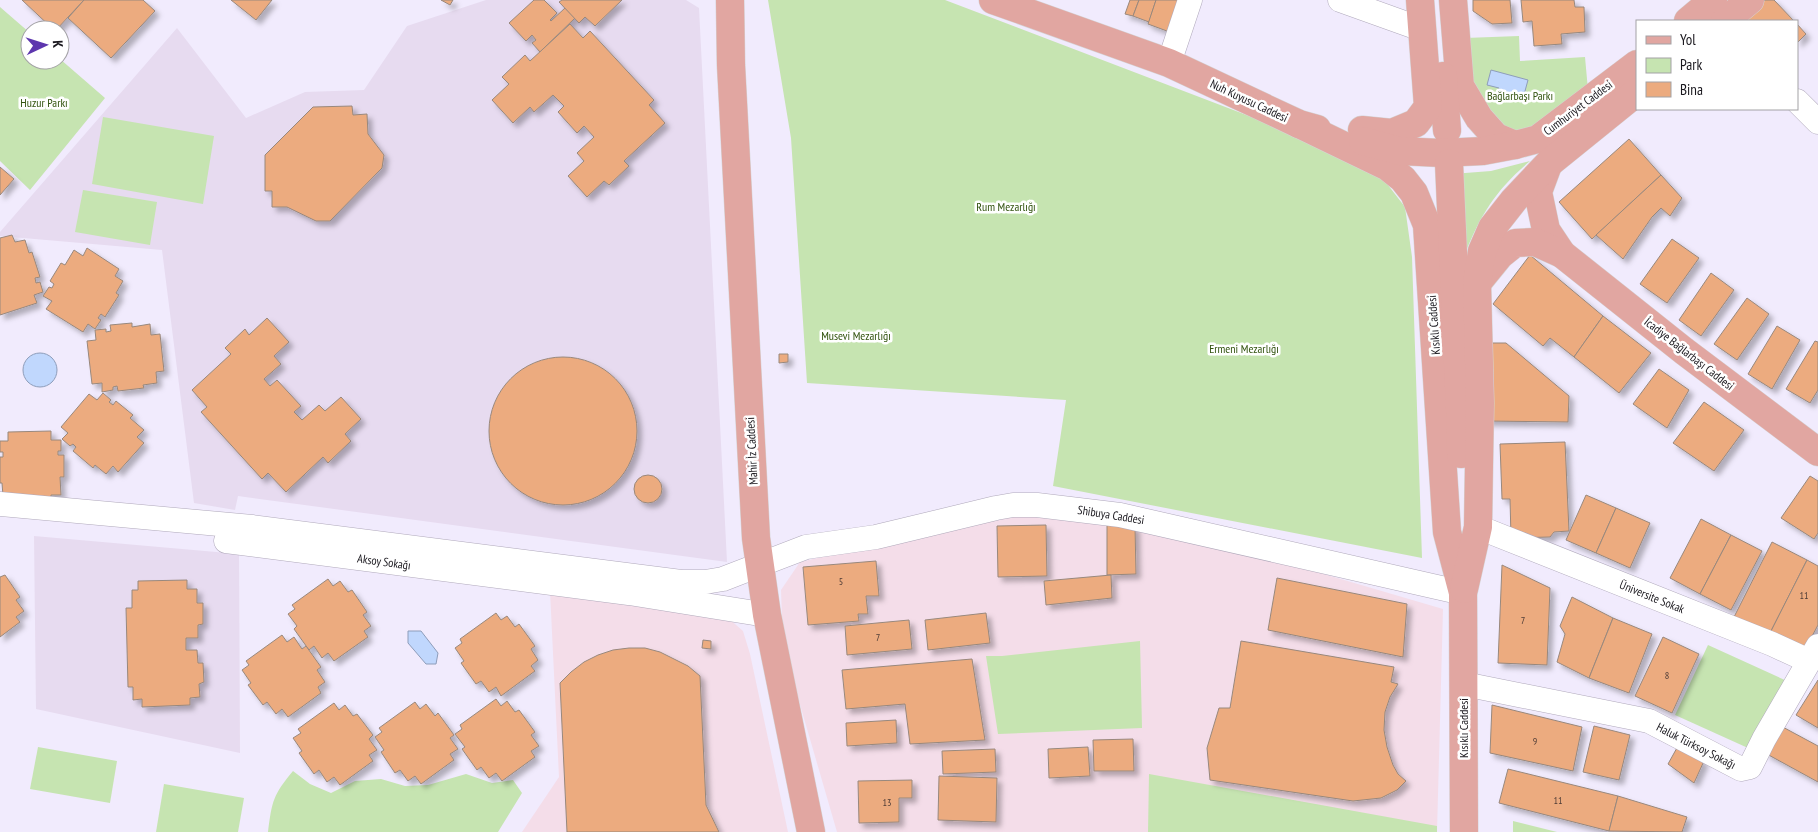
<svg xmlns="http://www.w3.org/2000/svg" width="1818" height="832" font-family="'PT Sans Narrow',sans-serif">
	<defs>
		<filter id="shadow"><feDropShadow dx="4.5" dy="4.5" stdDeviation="2.5" flood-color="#0004"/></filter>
	</defs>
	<rect width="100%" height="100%" fill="#f1ebfd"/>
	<!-- commercial -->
	<g fill="#f4dde9">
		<polygon points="1015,512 1099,517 1215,542 1443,609 1437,832 837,832 783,646 781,590 800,562"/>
		<polygon points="550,591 727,617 743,631 750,654 788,832 522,832 559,777"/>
	</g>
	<!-- education -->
	<g fill="#e7dbf0">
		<polygon points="486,0 686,0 699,8 727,562 238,496 235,510 194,503 162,250 0,236 0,232 177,28 246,118 305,92 364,90 407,26"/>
		<polygon points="34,536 239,554 240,753 36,709"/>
	</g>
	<!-- green -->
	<g fill="#c6e4b1">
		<polygon points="768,0 945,0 1325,145 1374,167 1405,207 1412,257 1422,558 1053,486 1066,400 807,383 791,138"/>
		<polygon points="0,7 30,33 30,60 60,59 105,98 30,190 0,161"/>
		<polygon points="1519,36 1520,61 1585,57 1588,90 1541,129 1503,131 1473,95 1465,38"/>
		<polygon points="103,117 214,136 203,204 92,184"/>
		<path d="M1530 161C1497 189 1481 213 1465 254L1452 174 1491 171Z"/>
		<polygon points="83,190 157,202 150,245 75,232"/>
		<polygon points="1140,641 1142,728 998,734 986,656 1002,656"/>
		<polygon points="1708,645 1787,681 1748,748 1675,715"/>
		<polygon points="38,747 117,761 110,803 30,789"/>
		<path d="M293 771 310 784 331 793 355 781 381 779 405 786 428 785 466 774 492 783 513 780 522 793 498 832H268C272 801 273 795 293 771Z"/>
		<polygon points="1149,774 1437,826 1437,832 1148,832"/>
		<polygon points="164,784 244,798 238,832 156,832"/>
		<polygon points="1513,821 1557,832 1513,832"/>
	</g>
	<!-- water -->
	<g fill="#c0d7fd" stroke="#8e9dba">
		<polygon points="1491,70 1528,80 1522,102 1497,95 1499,88 1487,85"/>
		<circle cx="40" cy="370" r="17"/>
		<polygon points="408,631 421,631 438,653 436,664 426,664 408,643"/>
	</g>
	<!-- building -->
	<g fill="#ecab7f" stroke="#98887d" filter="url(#shadow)">
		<polygon points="22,0 84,0 56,30 54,30"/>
		<polygon points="84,0 143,0 155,11 111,58 68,18"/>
		<polygon points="231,0 272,0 256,20"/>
		<polygon points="441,0 453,0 450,5"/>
		<polygon points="534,0 544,0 557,13 550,20 551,21 565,8 575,18 540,52 532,43 536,40 532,35 526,41 509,23"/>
		<polygon points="562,0 622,0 595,26 585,17 579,23 559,2"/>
		<polygon points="1130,0 1139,0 1133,16 1125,14"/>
		<polygon points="1139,0 1156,0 1149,22 1133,16"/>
		<polygon points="1156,0 1185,0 1175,34 1148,24"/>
		<polygon points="1473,0 1510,0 1512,23 1492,24 1473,11"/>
		<polygon points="1521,0 1574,0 1575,7 1584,7 1585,32 1561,34 1562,44 1534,46 1532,21 1523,22"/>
		<polygon points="1765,0 1774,0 1794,21 1741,21"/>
		<polygon points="570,24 583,38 590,31 654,100 649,105 665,123 624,161 629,166 609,185 604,181 587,197 568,176 584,161 577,153 594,137 584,126 577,133 558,112 564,106 553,95 534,112 530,107 513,123 492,100 509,84 502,77 525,55 530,61"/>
		<polygon points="1797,24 1806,34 1797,43"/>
		<polygon points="352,106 353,115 367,114 368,134 384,155 382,168 330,221 316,221 287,207 272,207 272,191 265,191 265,155 313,107"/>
		<polygon points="1629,139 1661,175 1592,239 1559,202"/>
		<polygon points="0,167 14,179 0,195"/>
		<polygon points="1661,175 1682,198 1670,216 1661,208 1652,217 1623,259 1596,235"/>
		<polygon points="12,235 15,242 25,240 29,253 32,252 40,277 35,278 36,283 40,282 43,292 34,295 37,303 0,315 0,238"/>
		<polygon points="1672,239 1699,258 1667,303 1640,284"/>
		<polygon points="87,248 119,269 115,276 123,281 116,293 119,295 105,317 101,314 98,318 101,320 95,329 88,324 83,332 46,309 52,301 43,296 49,287 52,288 54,284 50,281 61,263 65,265 74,250 83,256"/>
		<polygon points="1530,255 1603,316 1574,357 1550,338 1543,346 1493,304"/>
		<polygon points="1711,273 1734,290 1701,336 1679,320"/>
		<polygon points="1747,298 1769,314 1737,360 1714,344"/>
		<polygon points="1603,316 1651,353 1619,393 1574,357"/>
		<polygon points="267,318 289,342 274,356 281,364 264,379 270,386 277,380 301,406 294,412 302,420 319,405 325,411 341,397 361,419 345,434 351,441 328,463 323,457 286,492 268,473 262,479 201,412 207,407 192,390 231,354 225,348 245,329 249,335"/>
		<polygon points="132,323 132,327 150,324 151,335 160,334 164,371 156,372 157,383 143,385 144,388 118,391 117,386 113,387 113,390 102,392 102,383 92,384 87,341 96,340 95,330 106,329 106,332 111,331 110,325"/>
		<polygon points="1777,326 1800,340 1772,389 1748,374"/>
		<polygon points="1815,341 1818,342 1818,390 1810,403 1786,389"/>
		<polygon points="1485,343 1506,343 1569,396 1568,422 1485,421"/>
		<polygon points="779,354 788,354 788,362 779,363"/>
		<circle cx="563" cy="431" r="74"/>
		<polygon points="1659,369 1689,390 1667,428 1633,404"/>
		<polygon points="103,393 111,400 109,402 113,405 116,401 133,415 130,418 144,430 137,437 144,443 118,472 113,466 106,474 95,465 93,468 73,451 76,447 73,444 70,446 62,439 68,433 61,427 89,394 97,400"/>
		<polygon points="1704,402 1744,430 1714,471 1673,443"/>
		<polygon points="51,431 51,440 61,440 61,451 58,451 58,455 64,455 64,477 60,477 61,495 51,495 51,504 3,496 2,483 0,483 0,457 3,457 3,452 0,452 0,441 8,441 8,432"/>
		<polygon points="1565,442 1569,531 1554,532 1550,537 1511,538 1510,499 1502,499 1500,444"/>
		<circle cx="648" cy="489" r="14"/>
		<polygon points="1810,476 1818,481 1818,533 1814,539 1781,518"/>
		<polygon points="1586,495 1616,508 1596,553 1566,540"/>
		<polygon points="1616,508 1650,523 1630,568 1596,553"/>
		<polygon points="1701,519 1731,535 1700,594 1670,578"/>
		<polygon points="1107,523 1135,526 1136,574 1107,575"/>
		<polygon points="1046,525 1047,576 998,577 997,526"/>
		<polygon points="1731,535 1762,551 1731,610 1700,594"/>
		<polygon points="1772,542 1807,560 1769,635 1734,617"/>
		<polygon points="1807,560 1818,566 1818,625 1803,653 1769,635"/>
		<polygon points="876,561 879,596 866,596 868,614 858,614 859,621 808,625 803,567"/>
		<polygon points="1502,565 1550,588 1547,665 1498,663"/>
		<polygon points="5,575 20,597 16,600 24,611 16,617 20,622 0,637 0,577"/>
		<polygon points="1111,575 1112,598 1046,605 1044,581"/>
		<polygon points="1277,578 1407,604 1403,657 1268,630"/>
		<polygon points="328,579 333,586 340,581 348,592 352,590 367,612 363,615 371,626 364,631 368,637 334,661 328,653 322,658 314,646 309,650 294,629 297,626 288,614 295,609 292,605"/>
		<polygon points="187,580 187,589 197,589 197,603 203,603 203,624 198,625 198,638 186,638 186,650 197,650 198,663 203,663 204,682 199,684 200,697 190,698 190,705 142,707 142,699 133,700 133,687 128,687 126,608 132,608 132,590 138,590 138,581"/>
		<polygon points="1572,597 1613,618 1589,678 1557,662 1565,634 1560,626"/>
		<polygon points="496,613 501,620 507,616 515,627 519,624 535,646 531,649 538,660 531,666 535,671 501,696 496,687 489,692 481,681 476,684 461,663 464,661 455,648 462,643 460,639"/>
		<polygon points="986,613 990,643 928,650 925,620"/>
		<polygon points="1613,618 1652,634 1629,693 1589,678"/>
		<polygon points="909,620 912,649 847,655 845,626"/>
		<polygon points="282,635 287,642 294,637 302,649 306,646 321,667 317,670 325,682 318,687 321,693 288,717 282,709 276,714 267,702 263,705 248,685 251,683 242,670 249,665 246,661"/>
		<polygon points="1663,637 1699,654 1672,713 1635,696"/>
		<polygon points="703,640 711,641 711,649 702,648"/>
		<polygon points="1241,641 1394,667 1391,682 1398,684 1390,697 1385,712 1384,730 1387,747 1393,765 1398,774 1406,781 1397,790 1381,798 1353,801 1210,780 1207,748 1219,708 1230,708"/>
		<polygon points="629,648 645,648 660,652 688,666 700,676 706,805 719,832 567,832 560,683 571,672 584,662 598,655 613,650"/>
		<polygon points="972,659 985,740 910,744 905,704 846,709 842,670"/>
		<polygon points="1818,680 1818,728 1796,715"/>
		<polygon points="496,699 501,706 507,701 515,712 519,710 535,732 531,735 539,746 531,751 535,757 502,781 496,773 489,778 481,767 477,770 462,749 465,747 455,734 462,729 460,725"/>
		<polygon points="415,702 420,709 426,704 435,716 438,713 454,735 450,738 458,749 450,754 454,760 421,784 415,776 408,781 400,770 395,773 381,752 384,750 375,737 382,732 379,728"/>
		<polygon points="334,703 339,710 345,705 353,716 357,714 373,735 369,739 377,750 369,755 373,761 340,785 334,777 327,782 319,770 314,774 299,753 302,751 293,738 301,733 298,729"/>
		<polygon points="1492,705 1582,727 1573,771 1490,753"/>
		<polygon points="896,720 897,743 847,746 846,723"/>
		<polygon points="1779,725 1818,746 1818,782 1765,753"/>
		<polygon points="1594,726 1630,735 1619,780 1583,772"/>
		<polygon points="1133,739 1134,771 1094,771 1093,740"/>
		<polygon points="1678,746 1704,761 1694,783 1668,764"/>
		<polygon points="1088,747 1090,776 1049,778 1048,749"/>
		<polygon points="995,749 996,772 943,774 942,751"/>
		<polygon points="1508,769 1618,796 1609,831 1499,803"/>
		<polygon points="939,776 997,778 996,822 938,820"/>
		<polygon points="912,780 912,798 899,798 899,822 859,823 858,781"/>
		<polygon points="1618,796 1687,817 1682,832 1609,831"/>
	</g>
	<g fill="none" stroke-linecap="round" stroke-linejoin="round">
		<!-- minor casing -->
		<g stroke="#b0a9bb" stroke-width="25">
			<g id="minor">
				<polyline points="1340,0 1421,29"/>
				<polyline points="1169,63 1190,0"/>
				<polyline points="1797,101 1818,122"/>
				<polyline points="0,504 252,527 681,582 705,582 723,579 806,547 876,537 996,508 1013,505 1037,505 1120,515 1463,593"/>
				<polyline points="1478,527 1772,644 1809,661"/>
				<polyline points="226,541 629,593 767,615"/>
				<polyline points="1464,684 1649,721 1741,769 1750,767 1764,739 1818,646"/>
			</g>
		</g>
		<!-- major casing -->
		<g stroke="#d6d5d6" stroke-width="29">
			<g id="major">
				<polyline points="730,0 731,65 756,538 767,615 811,832"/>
				<polyline points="993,0 1169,63 1299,124 1317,129"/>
				<polyline points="1453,0 1460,86 1479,118 1496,137 1515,145"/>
				<polyline points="1688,21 1713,0"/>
				<polyline points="1725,21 1750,0"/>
				<polyline points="1443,76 1447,130"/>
				<polyline points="1299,124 1388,167 1403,179 1414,193 1427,225 1447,532 1463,593 1464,832"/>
				<polyline points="1362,130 1392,133 1416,123 1428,107 1420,0"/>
				<polyline points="1363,141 1399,151 1441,153 1483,151 1515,145 1538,139 1637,64"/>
				<polyline points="1449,163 1460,409 1461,454"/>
				<polyline points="1548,165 1538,192 1546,230 1562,254"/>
				<polyline points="1478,282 1500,255 1515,243 1535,242 1562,254 1684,351 1818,452"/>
				<polyline points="1464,589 1478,527 1480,403 1477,283 1482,251 1492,228 1514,200 1548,164 1637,92"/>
			</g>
		</g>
		<!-- minor -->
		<use href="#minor" stroke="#fff" stroke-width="24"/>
		<!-- major -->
		<use href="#major" stroke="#e1a6a1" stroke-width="28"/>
	</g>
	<g text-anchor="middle" stroke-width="5" stroke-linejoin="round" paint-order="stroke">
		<!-- number labels -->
		<g font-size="10" fill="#4e3c36">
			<text x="841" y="585">5</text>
			<text x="1804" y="599">11</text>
			<text x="1523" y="624">7</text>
			<text x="878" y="641">7</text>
			<text x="1667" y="679">8</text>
			<text x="1535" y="745">9</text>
			<text x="1558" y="804">11</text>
			<text x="887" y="806">13</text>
		</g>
		<!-- park labels -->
		<g font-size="12" fill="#32530f" stroke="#fff">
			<text x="1520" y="100">Bağlarbaşı Parkı</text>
			<text x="44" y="107">Huzur Parkı</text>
			<text x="1006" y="211">Rum Mezarlığı</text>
			<text x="856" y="340">Musevi Mezarlığı</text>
			<text x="1244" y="353">Ermeni Mezarlığı</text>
		</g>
		<!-- street labels -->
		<g font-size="12" fill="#19171d" stroke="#fff">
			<text transform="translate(1249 101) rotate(25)" y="4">Nuh Kuyusu Caddesi</text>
			<text transform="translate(1578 108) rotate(-37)" y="4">Cumhuriyet Caddesi</text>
			<text transform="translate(1434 325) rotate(-94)" y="4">Kısıklı Caddesi</text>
			<text transform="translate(1689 354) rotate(38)" y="4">İcadiye Bağlarbaşı Caddesi</text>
			<text transform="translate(752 451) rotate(-93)" y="4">Mahir İz Caddesi</text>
			<text transform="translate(1111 515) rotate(9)" y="4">Shibuya Caddesi</text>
			<text transform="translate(384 562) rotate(8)" y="4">Aksoy Sokağı</text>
			<text transform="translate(1652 597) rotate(22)" y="4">Üniversite Sokak</text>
			<text transform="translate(1464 728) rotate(-90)" y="4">Kısıklı Caddesi</text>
			<text transform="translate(1696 746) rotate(27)" y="4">Haluk Türksoy Sokağı</text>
		</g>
	</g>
	<!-- legend -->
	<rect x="1636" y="20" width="162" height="90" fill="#ffffff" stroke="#a3a2a5"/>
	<rect x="1646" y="36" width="25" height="8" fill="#e1a6a1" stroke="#a3a2a5"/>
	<text x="1680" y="45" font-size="15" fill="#19171d">Yol</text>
	<rect x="1646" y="58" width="25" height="15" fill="#c6e4b1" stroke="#a3a2a5"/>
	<text x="1680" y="70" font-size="15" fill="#19171d">Park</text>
	<rect x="1646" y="82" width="25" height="15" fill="#ecab7f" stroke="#a3a2a5"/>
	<text x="1680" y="95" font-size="15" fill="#19171d">Bina</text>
	<!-- north arrow -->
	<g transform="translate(45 45) rotate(86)"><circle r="24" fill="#ffffff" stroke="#a3a2a5"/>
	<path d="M0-4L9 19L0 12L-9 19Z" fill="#5d36ae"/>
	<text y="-8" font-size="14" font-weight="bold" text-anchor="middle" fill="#19171d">K</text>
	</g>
</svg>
